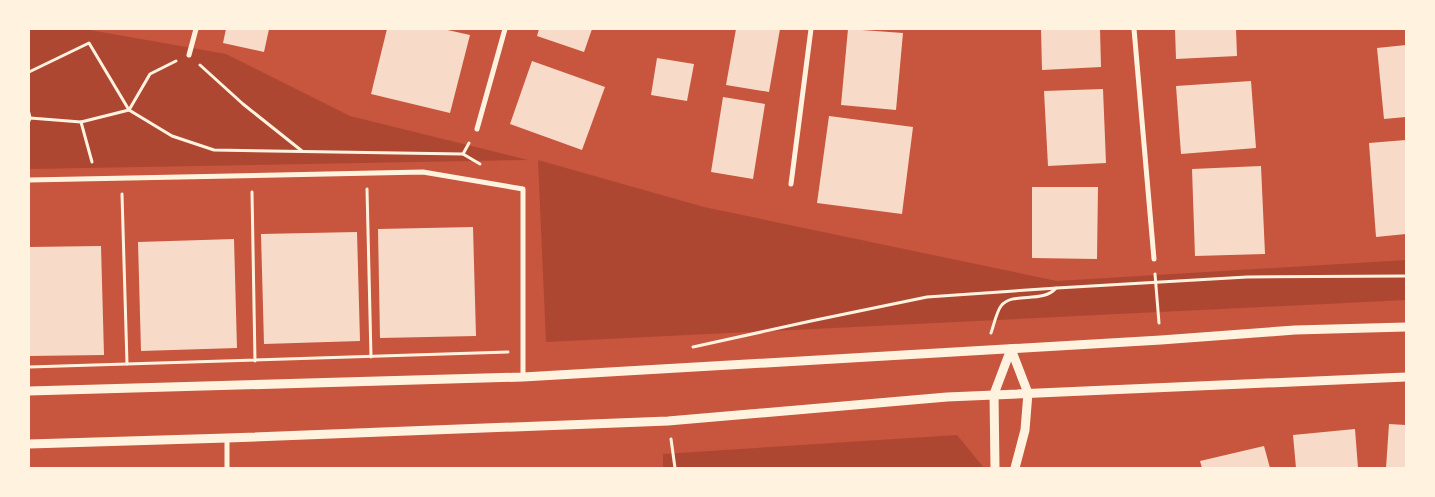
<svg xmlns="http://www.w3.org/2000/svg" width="1435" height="497" font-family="'Titillium Web',sans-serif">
	<rect width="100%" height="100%" fill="#c8553d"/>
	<!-- green -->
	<g fill="#ae4732">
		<polygon points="29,29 84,29 226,54 350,116 528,160 29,169"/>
		<polygon points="538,160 704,207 1057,281 1406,260 1406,300 546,342"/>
		<polygon points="957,435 984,468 663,468 663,454"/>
	</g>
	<!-- building -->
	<g fill="#f7dbc8">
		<polygon points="226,29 269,29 264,52 223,43"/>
		<polygon points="387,29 443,29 470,35 450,113 371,94"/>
		<polygon points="539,29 592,29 584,52 537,36"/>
		<polygon points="736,29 780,29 769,92 726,85"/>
		<polygon points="848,29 903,33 896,110 841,105"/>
		<polygon points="1041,29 1100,29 1101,67 1042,70"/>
		<polygon points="1175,29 1236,29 1237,56 1176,59"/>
		<polygon points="1406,45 1406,117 1384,119 1377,48"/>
		<polygon points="657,58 694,64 687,101 651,95"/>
		<polygon points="532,61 605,87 582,150 510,124"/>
		<polygon points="1251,81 1256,148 1181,154 1176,86"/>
		<polygon points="1103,89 1106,163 1048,166 1044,91"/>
		<polygon points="723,97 765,104 753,179 711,172"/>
		<polygon points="829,116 913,127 902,214 817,203"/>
		<polygon points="1406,140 1406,234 1376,237 1369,143"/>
		<polygon points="1261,166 1265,254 1195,256 1192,169"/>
		<polygon points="1032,187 1098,187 1097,259 1032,258"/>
		<polygon points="473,227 476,336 380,338 378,229"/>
		<polygon points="357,232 360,341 264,344 261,234"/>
		<polygon points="234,239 237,348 141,351 138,242"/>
		<polygon points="101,246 104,355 29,356 29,247"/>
		<polygon points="1389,424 1406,425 1406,468 1386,468"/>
		<polygon points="1355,429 1358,468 1296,468 1293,435"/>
		<polygon points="1264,446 1270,468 1202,468 1200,461"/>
	</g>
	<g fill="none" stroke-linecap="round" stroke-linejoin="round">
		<!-- path -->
		<g stroke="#fff3e0" stroke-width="3">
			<polyline points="200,65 243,104 302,151"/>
			<polyline points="29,72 89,43 129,110 172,136 214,150 463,154 469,143"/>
			<polyline points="29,113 30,118"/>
			<polyline points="29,121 30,118 81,122 129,110 150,74 176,61"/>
			<polyline points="81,122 92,162"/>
			<polyline points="463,154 480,164"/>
			<polyline points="367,189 371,357"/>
			<polyline points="252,192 255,361"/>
			<polyline points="122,194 127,364"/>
			<polyline points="1155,274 1159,323"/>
			<path d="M991 333C994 325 996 313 1001 306 1012 291 1043 304 1056 288"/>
			<polyline points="693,347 811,321 927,297 1057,288 1247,277 1406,276"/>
			<polyline points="29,367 508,352"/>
			<polyline points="671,439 675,468"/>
		</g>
		<!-- minor -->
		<g stroke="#fff3e0" stroke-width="5">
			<polyline points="1134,29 1154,259"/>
			<polyline points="189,55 196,29"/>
			<polyline points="477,129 505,29"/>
			<polyline points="29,180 423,172 523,189 523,377"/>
			<polyline points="791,184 811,29"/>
			<polyline points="227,468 227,438"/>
		</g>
		<!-- tertiary -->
		<g stroke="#fff3e0" stroke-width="9">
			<polyline points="1011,349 1028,393 1025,430 1015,468"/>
			<polyline points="29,391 523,377 1161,340 1295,330 1406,327"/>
			<polyline points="29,444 227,438 668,421 947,397 1406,377"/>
			<polyline points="995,468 994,394 1011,349"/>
		</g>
	</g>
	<!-- border -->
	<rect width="1435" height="497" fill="none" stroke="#fff3e0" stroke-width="60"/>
</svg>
